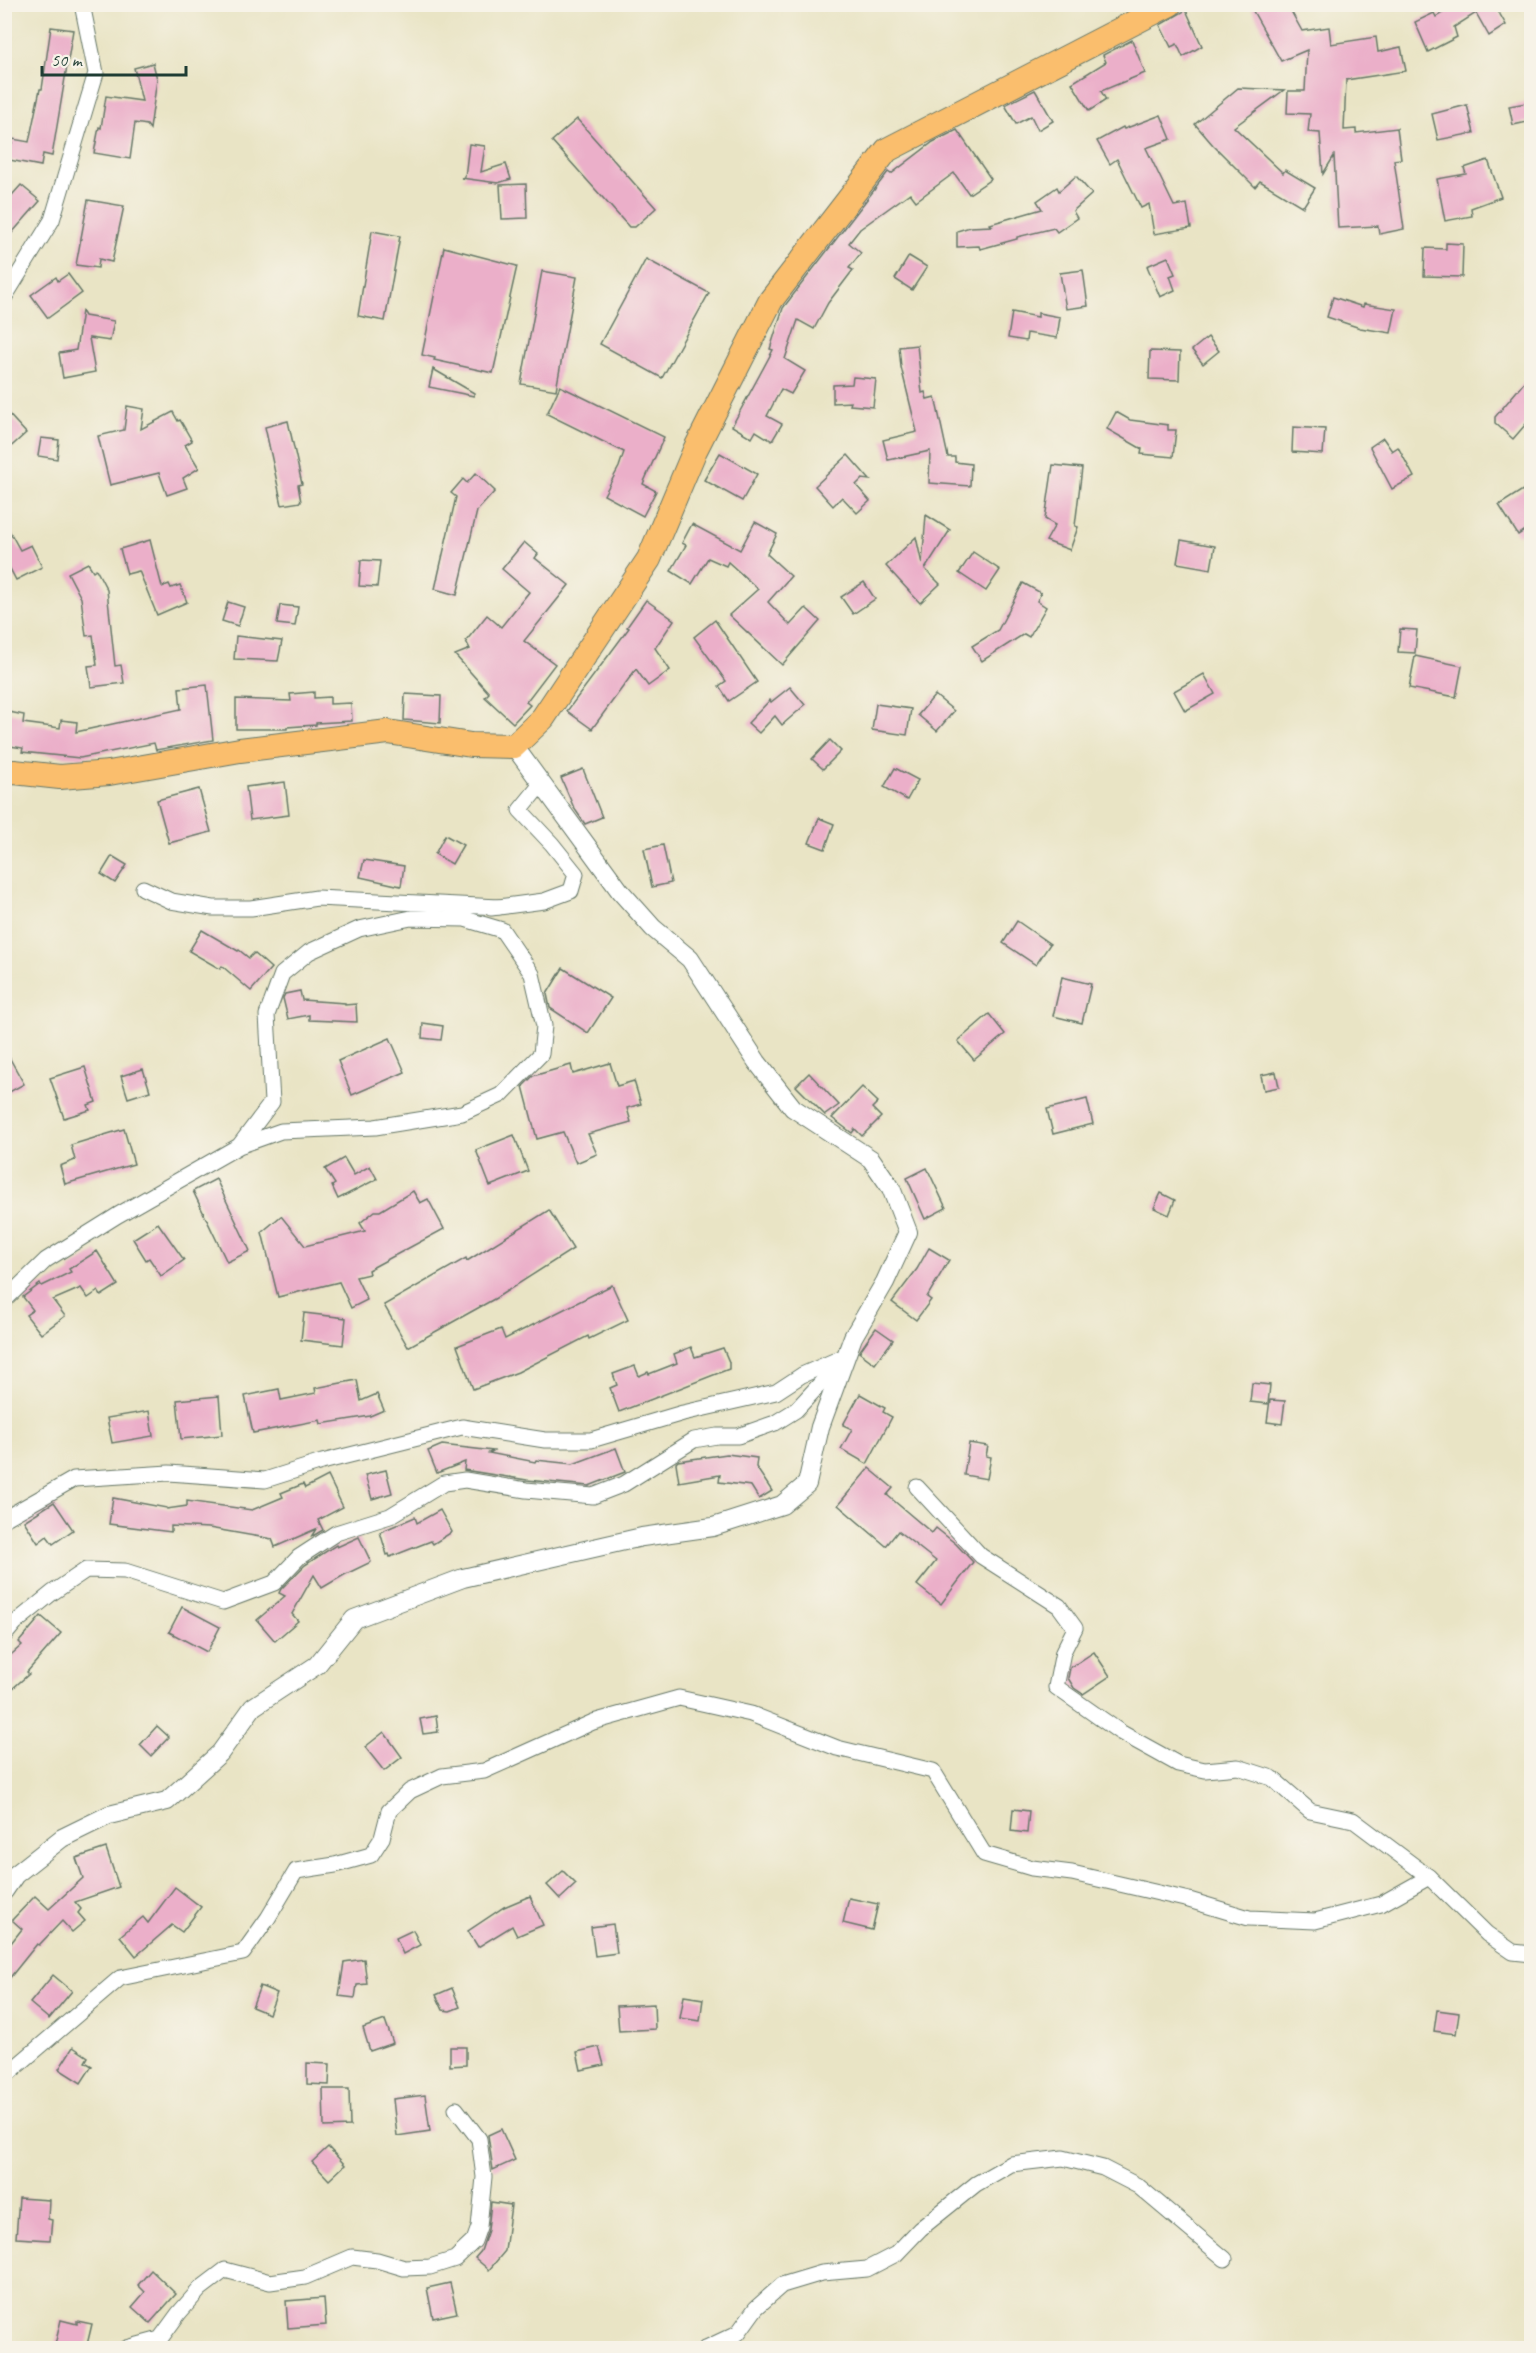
<svg xmlns="http://www.w3.org/2000/svg" width="1536" height="2353" font-family="Caveat,sans-serif">
	<rect width="100%" height="100%" fill="#f7f3e8"/>
	<filter id="ink" filterUnits="userSpaceOnUse"><feTurbulence type="fractalNoise" baseFrequency=".0167" numOctaves="2"/><feDisplacementMap in="SourceGraphic" scale="12" xChannelSelector="R" yChannelSelector="G"/><feConvolveMatrix kernelMatrix="1 2 1 2 8 2 1 2 1" color-interpolation-filters="sRGB"/></filter>
	<filter id="wash" filterUnits="userSpaceOnUse"><feTurbulence type="fractalNoise" baseFrequency=".008" numOctaves="4" result="noise"/><feDisplacementMap in="SourceGraphic" scale="24" xChannelSelector="R" yChannelSelector="G"/><feGaussianBlur stdDeviation="1.35" result="paint"/><feColorMatrix in="noise" values="0 0 0 0 0 0 0 0 0 0 0 0 0 0 0 0 0 1.4 0 .05"/><feComposite in="paint" operator="in"/></filter>
	<g filter="url(#wash)">
		<rect width="100%" height="100%" fill="#e9e4c5"/>
		<g id="blocks">
			<!-- building -->
			<g fill="#ebafc9">
				<polygon points="1249,4 1287,4 1302,31 1329,27 1331,44 1376,37 1378,52 1401,47 1406,71 1346,80 1344,130 1356,129 1356,133 1397,128 1401,159 1394,160 1404,229 1379,234 1378,226 1338,228 1334,156 1323,174 1320,133 1308,132 1310,114 1287,113 1288,91 1305,91 1307,50 1281,61"/>
				<polygon points="1457,4 1494,4 1506,25 1489,36 1476,13 1454,27 1457,37 1428,52 1415,22 1434,13 1436,17"/>
				<polygon points="1186,10 1202,46 1183,57 1177,44 1171,47 1160,25"/>
				<polygon points="51,27 73,30 52,156 43,154 41,166 4,159 4,143 12,144 13,139 29,142 40,89 42,89"/>
				<polygon points="1132,40 1145,73 1101,91 1106,100 1089,111 1072,83 1106,62 1103,55"/>
				<polygon points="153,63 157,79 150,129 147,125 135,123 130,159 94,153 99,127 101,128 106,96 142,101 134,68"/>
				<polygon points="1238,88 1284,90 1234,127 1283,173 1285,170 1315,188 1303,207 1260,181 1255,187 1213,145 1195,124"/>
				<polygon points="1035,90 1053,121 1038,130 1031,116 1016,124 1005,105"/>
				<polygon points="1532,102 1532,121 1513,125 1509,106"/>
				<polygon points="1467,105 1474,133 1438,140 1432,114"/>
				<polygon points="1161,115 1171,139 1146,148 1174,206 1187,204 1191,228 1154,234 1149,204 1141,208 1117,159 1110,164 1097,141 1123,127 1124,129"/>
				<polygon points="577,119 656,208 635,227 629,227 552,141"/>
				<polygon points="957,130 991,179 969,194 954,173 916,201 910,193 860,229 849,243 861,253 849,268 853,270 828,303 814,329 798,320 785,359 805,371 791,394 781,389 767,416 782,424 772,441 756,431 752,438 732,426 773,350 770,349 783,308 888,172 891,174 933,142"/>
				<polygon points="469,144 485,146 481,172 506,164 511,179 498,183 461,178 465,177"/>
				<polygon points="1488,160 1501,197 1471,208 1472,216 1445,221 1437,179 1466,174 1464,168"/>
				<polygon points="1076,176 1092,194 1073,211 1077,218 1057,232 1054,228 1017,237 1017,239 980,249 979,246 957,247 957,231 970,227 992,226 990,224 1042,209 1037,201 1057,187 1059,191"/>
				<polygon points="526,184 527,218 502,219 500,185"/>
				<polygon points="21,185 40,201 4,242 4,204"/>
				<polygon points="88,200 124,206 112,262 99,259 98,268 76,265"/>
				<polygon points="372,231 400,236 385,321 358,316"/>
				<polygon points="1446,243 1463,244 1462,277 1424,276 1425,248 1446,249"/>
				<polygon points="444,247 517,266 493,373 434,360 435,358 422,355"/>
				<polygon points="909,256 927,267 912,290 895,279"/>
				<polygon points="1168,257 1175,274 1170,276 1175,290 1160,297 1147,266"/>
				<polygon points="646,259 709,293 662,378 600,344"/>
				<polygon points="1083,270 1088,306 1066,309 1060,273"/>
				<polygon points="542,271 577,277 556,390 521,384"/>
				<polygon points="68,274 82,293 48,318 31,295 56,277 58,281"/>
				<polygon points="1333,297 1363,307 1364,304 1396,309 1391,333 1360,328 1327,317"/>
				<polygon points="82,311 85,316 114,321 110,341 89,338 95,372 63,378 59,353 76,350"/>
				<polygon points="1012,312 1038,317 1038,313 1060,317 1057,338 1027,333 1026,341 1008,338"/>
				<polygon points="1208,337 1219,351 1203,364 1192,350"/>
				<polygon points="917,345 922,393 925,392 927,399 935,397 948,457 955,457 955,462 971,464 970,486 929,483 930,451 888,460 883,440 917,432 901,367 899,347"/>
				<polygon points="1150,351 1180,352 1179,380 1149,379"/>
				<polygon points="433,369 474,393 474,396 429,387"/>
				<polygon points="1532,373 1532,417 1513,439 1495,423 1495,417"/>
				<polygon points="853,377 876,379 873,407 850,405 851,402 833,403 833,385 852,384"/>
				<polygon points="560,386 664,437 643,484 656,491 643,516 604,495 619,467 624,452 547,414"/>
				<polygon points="127,406 144,409 141,429 173,412 178,421 180,420 192,441 185,445 199,468 183,478 187,488 167,495 159,473 110,485 98,436 124,430"/>
				<polygon points="4,409 26,433 4,453"/>
				<polygon points="1116,412 1130,420 1168,425 1168,430 1176,430 1173,457 1141,454 1142,449 1107,429"/>
				<polygon points="288,421 302,484 298,485 301,502 282,505 265,427"/>
				<polygon points="1293,427 1325,429 1323,454 1292,452"/>
				<polygon points="41,438 59,440 57,459 38,456"/>
				<polygon points="1383,438 1392,451 1398,447 1414,477 1392,489 1370,447"/>
				<polygon points="720,453 757,474 742,501 704,480"/>
				<polygon points="848,455 870,480 862,479 856,485 870,501 857,513 842,497 833,506 815,486"/>
				<polygon points="1053,465 1082,468 1075,526 1078,527 1070,550 1046,541 1055,525 1045,519"/>
				<polygon points="476,473 495,491 477,511 457,595 435,589 456,497 451,493 463,479 467,483"/>
				<polygon points="1532,484 1532,526 1518,535 1499,505"/>
				<polygon points="926,515 950,530 925,569 940,584 920,603 886,566 916,537 922,564"/>
				<polygon points="4,521 20,550 31,545 42,567 16,580 4,557"/>
				<polygon points="755,522 777,534 767,554 791,576 768,602 790,625 806,608 820,621 782,665 729,615 758,589 728,562 726,566 708,558 692,584 671,571 686,545 682,543 692,524 740,550"/>
				<polygon points="150,540 162,587 169,584 171,588 180,585 187,602 157,615 139,571 127,574 120,549"/>
				<polygon points="1181,540 1215,546 1211,569 1177,563"/>
				<polygon points="524,542 538,554 535,558 569,585 524,641 555,664 526,702 530,705 513,723 485,697 489,693 455,655 470,649 466,641 487,615 501,627 529,592 502,569"/>
				<polygon points="973,552 1000,570 986,591 959,573"/>
				<polygon points="361,560 380,561 377,587 359,586"/>
				<polygon points="88,563 93,571 96,569 107,590 115,666 121,665 124,683 91,687 88,666 97,665 93,635 86,636 81,598 68,573"/>
				<polygon points="864,582 875,599 853,614 841,597"/>
				<polygon points="1023,583 1041,593 1037,601 1046,607 1029,637 1024,634 982,661 972,646 998,630"/>
				<polygon points="646,600 674,620 655,648 670,670 648,686 636,669 592,729 567,711 629,628 627,627"/>
				<polygon points="228,602 244,607 238,626 222,621"/>
				<polygon points="280,605 298,607 295,626 277,624"/>
				<polygon points="715,620 757,682 729,701 719,686 726,681 694,637"/>
				<polygon points="1400,629 1417,630 1415,653 1398,652"/>
				<polygon points="236,636 282,641 278,661 234,659"/>
				<polygon points="1415,656 1462,666 1456,697 1409,688"/>
				<polygon points="1204,674 1215,694 1185,711 1174,691"/>
				<polygon points="207,685 213,740 156,750 154,743 80,758 22,752 23,748 4,745 4,711 24,715 23,723 60,728 61,720 77,722 76,732 181,709 179,688"/>
				<polygon points="790,687 805,705 782,725 775,716 759,733 748,723 770,700 771,702"/>
				<polygon points="314,692 314,698 330,697 330,704 351,703 352,721 316,723 316,725 287,727 287,729 236,729 236,699 291,701 290,694"/>
				<polygon points="405,694 441,696 440,723 404,720"/>
				<polygon points="935,695 954,711 937,731 918,715"/>
				<polygon points="876,704 911,709 907,735 872,730"/>
				<polygon points="830,740 841,751 823,769 812,759"/>
				<polygon points="895,768 918,780 907,800 884,787"/>
				<polygon points="583,769 602,817 585,824 574,808 561,778"/>
				<polygon points="285,782 289,815 250,820 246,787"/>
				<polygon points="199,789 211,832 169,843 157,800"/>
				<polygon points="819,818 834,824 825,849 809,843"/>
				<polygon points="445,835 463,845 452,864 435,854"/>
				<polygon points="663,845 671,883 652,887 644,849"/>
				<polygon points="112,856 127,865 115,883 101,874"/>
				<polygon points="364,860 404,866 401,886 360,877"/>
				<polygon points="1017,921 1050,944 1036,965 1003,943"/>
				<polygon points="202,930 238,951 239,950 249,958 254,953 271,968 251,991 222,966 220,969 189,951"/>
				<polygon points="563,968 611,998 588,1033 550,1008 547,994"/>
				<polygon points="1062,977 1091,984 1082,1023 1053,1016"/>
				<polygon points="300,991 302,1000 345,1003 345,1005 356,1004 357,1022 309,1020 309,1015 288,1019 283,998 285,994"/>
				<polygon points="989,1014 1005,1034 974,1060 958,1041"/>
				<polygon points="423,1023 443,1026 441,1040 422,1038"/>
				<polygon points="390,1038 405,1072 352,1095 338,1061"/>
				<polygon points="4,1048 24,1084 4,1095"/>
				<polygon points="610,1063 617,1086 634,1081 641,1104 627,1108 631,1122 588,1134 597,1154 576,1163 563,1132 537,1139 523,1086 533,1076 571,1065 573,1074"/>
				<polygon points="85,1067 96,1102 88,1105 90,1110 64,1118 50,1078"/>
				<polygon points="143,1069 150,1091 128,1098 121,1076"/>
				<polygon points="1276,1072 1279,1087 1264,1090 1261,1075"/>
				<polygon points="809,1073 839,1105 825,1115 796,1086"/>
				<polygon points="862,1087 878,1102 872,1108 881,1117 862,1136 855,1129 852,1133 832,1118"/>
				<polygon points="1087,1099 1093,1124 1053,1134 1047,1109"/>
				<polygon points="124,1129 134,1164 65,1184 60,1166 75,1160 71,1145"/>
				<polygon points="514,1135 528,1171 490,1186 476,1150"/>
				<polygon points="344,1158 354,1175 370,1166 377,1179 338,1199 332,1186 335,1184 325,1169"/>
				<polygon points="927,1168 946,1208 925,1219 907,1178"/>
				<polygon points="216,1179 250,1251 227,1262 193,1191"/>
				<polygon points="413,1191 420,1203 428,1199 444,1229 368,1270 369,1274 356,1277 367,1300 351,1308 339,1282 278,1297 262,1232 281,1216 305,1246 365,1231 360,1223 375,1211 380,1211"/>
				<polygon points="1161,1193 1175,1200 1169,1215 1154,1208"/>
				<polygon points="549,1210 573,1249 496,1298 408,1347 384,1305 466,1258 467,1261"/>
				<polygon points="158,1223 184,1260 161,1276 149,1258 146,1260 133,1239"/>
				<polygon points="929,1248 949,1260 927,1297 931,1300 916,1320 892,1302 917,1269"/>
				<polygon points="97,1251 118,1285 101,1296 98,1291 88,1298 81,1288 53,1300 65,1316 41,1334 26,1315 33,1310 23,1297 40,1284 42,1286 71,1272 69,1269"/>
				<polygon points="612,1285 628,1320 589,1339 588,1336 518,1372 473,1389 457,1346 501,1329 505,1339"/>
				<polygon points="304,1313 346,1318 343,1345 301,1340"/>
				<polygon points="876,1328 893,1340 875,1364 859,1352"/>
				<polygon points="691,1347 695,1357 723,1348 729,1362 729,1369 619,1412 610,1388 617,1385 613,1374 635,1366 639,1376 648,1372 649,1374 677,1363 674,1354"/>
				<polygon points="357,1380 361,1401 377,1394 384,1410 370,1416 321,1424 320,1420 253,1433 245,1396 279,1389 281,1400 316,1393 315,1388"/>
				<polygon points="1252,1383 1270,1385 1268,1404 1250,1402"/>
				<polygon points="860,1394 885,1408 883,1412 892,1417 867,1464 841,1449 852,1429 843,1425"/>
				<polygon points="219,1396 222,1435 181,1439 177,1400"/>
				<polygon points="1270,1400 1285,1401 1282,1424 1267,1422"/>
				<polygon points="149,1411 153,1436 112,1443 107,1418"/>
				<polygon points="969,1443 988,1446 986,1456 991,1457 987,1479 964,1475"/>
				<polygon points="442,1445 493,1451 489,1453 535,1462 536,1460 573,1464 616,1448 625,1472 589,1486 527,1480 464,1470 465,1462 437,1473 428,1451"/>
				<polygon points="727,1454 757,1458 756,1467 772,1491 759,1499 751,1486 719,1482 720,1475 679,1482 676,1463 678,1461"/>
				<polygon points="869,1468 893,1488 887,1495 932,1533 936,1528 956,1544 973,1562 941,1604 917,1585 936,1561 898,1531 886,1546 838,1505"/>
				<polygon points="386,1470 392,1493 372,1499 365,1475"/>
				<polygon points="328,1476 343,1507 318,1520 323,1530 311,1537 316,1529 275,1547 272,1539 209,1528 171,1526 171,1532 109,1524 113,1498 167,1508 167,1509 187,1506 187,1501 252,1510 283,1497 281,1493 303,1484 305,1488"/>
				<polygon points="54,1502 73,1530 53,1544 47,1536 38,1543 24,1521"/>
				<polygon points="440,1510 452,1532 433,1544 431,1541 390,1557 389,1554 387,1555 380,1532 415,1517 417,1523"/>
				<polygon points="359,1537 371,1562 344,1575 322,1588 314,1575 292,1614 298,1621 275,1641 257,1620 285,1596 279,1593 281,1589 305,1565 336,1545 337,1547"/>
				<polygon points="182,1607 220,1627 207,1652 169,1632"/>
				<polygon points="41,1616 61,1633 27,1672 29,1674 4,1696 4,1661 22,1645 19,1642"/>
				<polygon points="1094,1652 1110,1676 1083,1694 1074,1688 1068,1678 1070,1668"/>
				<polygon points="436,1716 438,1732 423,1734 420,1719"/>
				<polygon points="157,1726 169,1737 151,1756 140,1745"/>
				<polygon points="384,1732 402,1757 384,1771 365,1747"/>
				<polygon points="1013,1809 1029,1811 1027,1833 1011,1831"/>
				<polygon points="106,1848 119,1887 75,1902 81,1909 78,1913 85,1921 72,1932 62,1921 39,1945 37,1944 4,1985 4,1952 22,1929 12,1920 35,1896 49,1909 83,1878 76,1858"/>
				<polygon points="563,1871 576,1884 560,1899 547,1885"/>
				<polygon points="175,1887 201,1907 182,1932 172,1925 136,1956 120,1936 143,1917 148,1923"/>
				<polygon points="530,1896 543,1925 517,1936 512,1926 478,1947 468,1931 504,1907"/>
				<polygon points="849,1898 878,1904 872,1930 843,1923"/>
				<polygon points="613,1924 617,1953 595,1956 591,1927"/>
				<polygon points="413,1930 420,1945 403,1954 396,1938"/>
				<polygon points="364,1959 367,1984 357,1985 355,1998 339,1996 344,1962"/>
				<polygon points="53,1975 72,1991 49,2019 30,2003"/>
				<polygon points="260,1986 277,1993 269,2014 252,2007"/>
				<polygon points="452,1988 460,2007 450,2011 443,2010 436,1995"/>
				<polygon points="684,1996 703,1999 700,2021 680,2018"/>
				<polygon points="654,2004 655,2029 619,2031 617,2006"/>
				<polygon points="1437,2010 1459,2013 1456,2034 1434,2031"/>
				<polygon points="385,2020 393,2043 370,2051 363,2028"/>
				<polygon points="73,2047 88,2057 85,2062 92,2066 81,2083 59,2069"/>
				<polygon points="450,2047 466,2047 466,2065 450,2066"/>
				<polygon points="599,2047 604,2065 581,2070 577,2052"/>
				<polygon points="307,2063 330,2064 329,2085 307,2084"/>
				<polygon points="323,2089 349,2089 350,2126 324,2127"/>
				<polygon points="425,2095 430,2131 397,2136 393,2099"/>
				<polygon points="501,2129 515,2160 493,2170 488,2135"/>
				<polygon points="328,2147 345,2165 329,2180 312,2162"/>
				<polygon points="19,2198 49,2200 48,2219 52,2220 50,2240 16,2238"/>
				<polygon points="491,2202 511,2205 505,2251 489,2270 475,2258 481,2251 488,2230"/>
				<polygon points="151,2270 176,2294 150,2323 132,2307 145,2292 138,2285"/>
				<polygon points="450,2283 457,2313 433,2318 427,2288"/>
				<polygon points="324,2298 326,2325 288,2328 286,2301"/>
				<polygon points="61,2320 77,2324 77,2321 92,2324 86,2349 54,2349"/>
			</g>
		</g>
	</g>
	<g filter="url(#ink)">
		<use href="#blocks" fill-opacity="0" stroke="#667767" stroke-width="1.5"/>
		<g fill="none" stroke-linecap="round" stroke-linejoin="round">
			<!-- minor casing -->
			<g stroke="#667767" stroke-width="17">
				<g id="minor">
					<polyline points="4,298 52,220 96,73 82,4"/>
					<polyline points="143,888 171,901 213,908 251,908 317,898 499,907"/>
					<polyline points="491,908 544,901 571,891 576,874 552,844 520,810 542,783"/>
					<polyline points="4,1301 46,1260 118,1215 239,1146 281,1131 375,1127 462,1113 501,1095 541,1054 544,1026 532,974 502,930 465,919 411,918 359,929 309,952 282,974 267,1015 272,1102 239,1146"/>
					<polyline points="917,1487 981,1556 1059,1606 1075,1628 1063,1652 1056,1687 1120,1732 1178,1764 1205,1770 1238,1767 1272,1778 1310,1811 1353,1820 1429,1877"/>
					<polyline points="4,1519 74,1479 169,1473 265,1480 322,1462 462,1427 545,1440 591,1440 683,1413 776,1392 802,1375 841,1358"/>
					<polyline points="4,1636 15,1623 52,1593 86,1570 125,1571 223,1602 274,1583 299,1557 336,1533 390,1516 444,1483 465,1480 526,1490 593,1496 624,1484 694,1440 717,1436 738,1436 775,1423 796,1410 843,1359"/>
					<polyline points="4,2077 120,1978 243,1953 268,1918 296,1871 335,1865 371,1855 382,1838 389,1811 410,1791 442,1776 484,1771 593,1722 679,1698 751,1714 837,1748 933,1771 984,1854 1032,1868 1072,1873 1189,1900 1249,1918 1315,1921 1381,1904 1429,1877 1487,1934 1513,1952 1532,1954"/>
					<polyline points="127,2348 160,2339 179,2313 200,2289 225,2270 270,2282 305,2277 352,2257 377,2260 404,2268 430,2267 455,2259 474,2241 479,2227 484,2177 479,2139 456,2109"/>
					<polyline points="706,2348 738,2333 756,2308 782,2285 822,2273 867,2269 896,2254 920,2229 976,2184 1011,2164 1063,2158 1103,2168 1138,2186 1225,2259"/>
				</g>
			</g>
			<!-- tertiary casing -->
			<g stroke="#667767" stroke-width="20">
				<polyline id="tertiary" points="4,1891 15,1875 62,1838 109,1815 167,1801 220,1753 253,1707 317,1665 354,1619 463,1578 642,1537 713,1527 782,1505 807,1484 820,1427 853,1337 885,1282 908,1232 891,1188 871,1159 793,1108 757,1062 690,959 653,928 620,891 514,746"/>
			</g>
			<!-- trunk casing -->
			<g stroke="#667767" stroke-width="26">
				<polyline id="trunk" points="4,774 14,772 60,777 109,773 240,750 388,732 471,745 514,746 543,718 649,559 695,450 771,300 887,150 1170,4"/>
			</g>
			<!-- minor -->
			<use href="#minor" stroke="#fff" stroke-width="15"/>
			<!-- tertiary -->
			<use href="#tertiary" stroke="#fff" stroke-width="18"/>
			<!-- trunk -->
			<use href="#trunk" stroke="#fabe6d" stroke-width="24"/>
		</g>
	</g>
	<!-- margin -->
	<rect width="1536" height="2353" fill="none" stroke="#f7f3e8" stroke-width="24"/>
	<!-- scale -->
	<path d="M42 66v9h144v-9" fill="none" stroke="#1f3d34" stroke-width="3"/>
	<text x="51" y="66" font-size="18" fill="#1f3d34" stroke="#f7f3e8" stroke-width="4.5" paint-order="stroke">50 m</text>
</svg>
